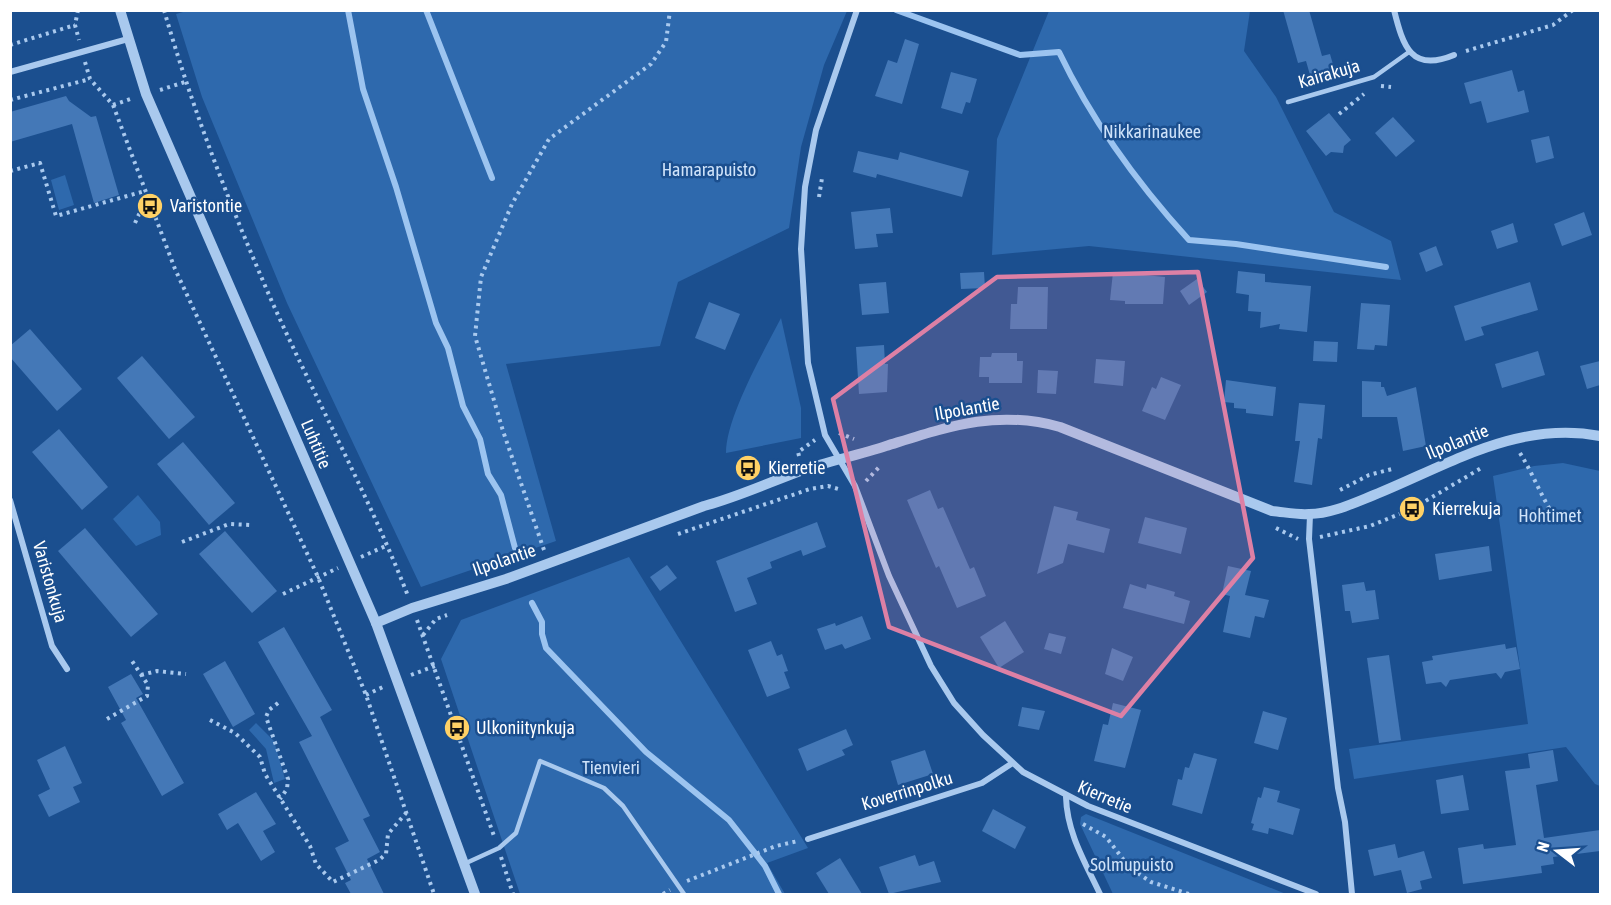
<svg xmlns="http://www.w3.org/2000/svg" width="1611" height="905" font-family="'Asap Condensed',sans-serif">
	<rect width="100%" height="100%" fill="#1b4f8f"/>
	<!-- green -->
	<g fill="#2e69ad">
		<polygon points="190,10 847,10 847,11 824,65 801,147 789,228 678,282 660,346 506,364 556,541 421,587 287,303 202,97 176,14"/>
		<polygon points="1049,11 1250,11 1244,51 1276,97 1334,212 1391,241 1401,280 1089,246 992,255 997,139"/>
		<polygon points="65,175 74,205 59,210 51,180"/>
		<path d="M781 318 801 408V438L726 453C726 417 764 351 781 318Z"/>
		<polygon points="1563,463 1600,471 1600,786 1595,784 1566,747 1354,779 1349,749 1528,724 1493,476 1534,466"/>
		<polygon points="138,495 160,522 161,535 136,546 113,519"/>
		<polygon points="629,557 808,848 767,863 785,894 520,894 441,659 461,620"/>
		<polygon points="256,723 274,741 285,779 274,783 266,749 249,730"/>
		<polygon points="1086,814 1286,894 1113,894 1080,824 1081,817"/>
	</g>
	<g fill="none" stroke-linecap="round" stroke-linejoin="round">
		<!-- stream -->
		<g stroke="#9cc4f0" stroke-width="6">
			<polyline points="348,10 363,89 396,187 436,323 448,348 463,406 480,439 488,474 501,495 515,548"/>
			<polyline points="426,10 492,178"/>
			<path d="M896 10 1020 55 1059 52C1092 121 1138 184 1189 240L1236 244 1386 267"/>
			<polyline points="532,603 542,622 542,634 546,648 646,752 729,820 765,866 779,894"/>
		</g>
	</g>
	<!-- building -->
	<g fill="#4478b7">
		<polygon points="1283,10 1309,10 1322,56 1330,54 1336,75 1312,82 1306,61 1298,63"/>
		<polygon points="905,39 919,44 902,104 875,96 888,60 897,63"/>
		<polygon points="1512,70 1518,92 1524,90 1529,112 1487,123 1481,101 1470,104 1464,83"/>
		<polygon points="951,72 977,79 970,103 966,102 962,114 941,108"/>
		<polygon points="66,96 69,101 91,117 96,116 119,195 94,203 72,124 10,142 10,112"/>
		<polygon points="1329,113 1351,140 1344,146 1343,153 1331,152 1326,156 1306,131"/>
		<polygon points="1393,117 1415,141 1396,157 1375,133"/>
		<polygon points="1549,136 1554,158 1536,163 1531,140"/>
		<polygon points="858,151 898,160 900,152 969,171 962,197 877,174 876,178 853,172"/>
		<polygon points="890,208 893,233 876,234 878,247 855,249 851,212"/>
		<polygon points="1584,212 1592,235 1562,246 1554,224"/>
		<polygon points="1513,223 1518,242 1497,249 1491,231"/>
		<polygon points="1436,246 1443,265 1426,272 1419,253"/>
		<polygon points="1238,271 1265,274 1265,282 1311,286 1307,332 1279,329 1280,324 1260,328 1261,312 1248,311 1249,295 1236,293"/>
		<polygon points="984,272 985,288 961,289 960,273"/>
		<polygon points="1113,272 1165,277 1163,304 1125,304 1125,301 1110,300"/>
		<polygon points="1197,279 1207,292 1189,305 1180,291"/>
		<polygon points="886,282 889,313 862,315 859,284"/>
		<polygon points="1530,282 1538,310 1481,327 1484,335 1465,341 1454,306"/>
		<polygon points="1018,287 1048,287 1047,329 1010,329 1011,304 1017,304"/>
		<polygon points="709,302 740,314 725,350 695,338"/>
		<polygon points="1361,303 1390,305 1387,346 1375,345 1374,350 1357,349"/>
		<polygon points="30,329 82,389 57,411 10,357 10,346"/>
		<polygon points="1314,341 1338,342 1337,362 1313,361"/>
		<polygon points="884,345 885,364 888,364 887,392 859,394 856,347"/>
		<polygon points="1538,351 1545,375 1502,388 1495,364"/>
		<polygon points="992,353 1017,353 1017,361 1023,361 1022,383 989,383 989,377 979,377 980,357 991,357"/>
		<polygon points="142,356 195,417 169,439 117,378"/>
		<polygon points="1096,359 1125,361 1123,386 1094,383"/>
		<polygon points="1600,361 1600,385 1587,389 1580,366"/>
		<polygon points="1038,370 1058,371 1056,394 1037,393"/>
		<polygon points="1161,377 1181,385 1165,420 1142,411 1152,387 1156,389"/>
		<polygon points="1226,380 1276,387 1273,416 1246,413 1246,409 1234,408 1234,403 1224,402"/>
		<polygon points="1362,381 1381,382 1381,387 1384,387 1387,396 1416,387 1426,446 1403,451 1397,417 1362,417"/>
		<polygon points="1299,403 1325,405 1322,439 1318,438 1312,485 1294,482 1300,441 1295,441"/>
		<polygon points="59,429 108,487 82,510 32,452"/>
		<polygon points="183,442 235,503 209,525 157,464"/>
		<polygon points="930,490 938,509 943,507 970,569 974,567 986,596 957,608 939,566 936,568 907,500"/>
		<polygon points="1054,506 1078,512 1076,520 1110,529 1104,553 1068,544 1063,563 1037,574"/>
		<polygon points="1145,517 1187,528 1181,554 1138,543"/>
		<polygon points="817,522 826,547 803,556 801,550 770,562 772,568 747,578 757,604 735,612 716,561"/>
		<polygon points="85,528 158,614 131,637 58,551"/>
		<polygon points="225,531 277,591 252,613 199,554"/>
		<polygon points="1489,546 1492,571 1439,580 1435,554"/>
		<polygon points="667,565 677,578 660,591 650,577"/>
		<polygon points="1228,566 1251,571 1245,595 1269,600 1264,618 1255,616 1250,638 1223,632 1230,596 1222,594"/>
		<polygon points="1364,582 1366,591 1375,590 1379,619 1352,623 1350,611 1345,611 1342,585"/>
		<polygon points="1130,584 1146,589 1147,584 1175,592 1174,596 1190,601 1184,624 1123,608"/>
		<polygon points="862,616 871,639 845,649 842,644 825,650 817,629 835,623 836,626"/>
		<polygon points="1005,621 1024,652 999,668 980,637"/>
		<polygon points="284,627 332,710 320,717 370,816 363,819 380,852 367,859 384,894 351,894 345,883 351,880 335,848 349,841 299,742 312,736 258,642"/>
		<polygon points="1049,633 1066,637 1061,654 1044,649"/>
		<polygon points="771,641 777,656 782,654 788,671 784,672 790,688 767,697 748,650"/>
		<polygon points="1505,644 1506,649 1516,647 1520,669 1505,672 1501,679 1496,673 1450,680 1446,687 1441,682 1426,684 1422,662 1433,660 1432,656"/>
		<polygon points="1112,648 1133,657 1123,681 1105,674"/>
		<polygon points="1389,655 1401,740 1379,743 1367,658"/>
		<polygon points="225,661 255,714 233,727 203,674"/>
		<polygon points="131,674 143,694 136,698 184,783 162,796 121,723 126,720 108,687"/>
		<polygon points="1113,703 1141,710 1125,768 1094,761 1103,724 1108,725"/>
		<polygon points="1022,707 1045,711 1039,730 1018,726"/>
		<polygon points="1263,711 1287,718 1278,750 1254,743"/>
		<polygon points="846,729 853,745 842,750 845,755 807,771 798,749"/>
		<polygon points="65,746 82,783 73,787 80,802 49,817 38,795 50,789 37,760"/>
		<polygon points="925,750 933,774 898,785 891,761"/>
		<polygon points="1553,750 1558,781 1536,785 1544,838 1600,830 1600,851 1553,857 1554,864 1541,866 1542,873 1463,884 1458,848 1483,844 1484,849 1516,845 1505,771 1530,768 1528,754"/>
		<polygon points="1194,753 1217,759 1202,814 1172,805 1178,779 1182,780 1185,767 1189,768"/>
		<polygon points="1463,775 1469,810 1441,814 1436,780"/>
		<polygon points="1264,787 1280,791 1277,802 1300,809 1293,835 1269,828 1268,834 1252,830 1254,824 1251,823 1258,797 1261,798"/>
		<polygon points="256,792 276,824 263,831 275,852 261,861 238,823 227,830 218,814"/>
		<polygon points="993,809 1026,827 1015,849 982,831"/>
		<polygon points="1395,844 1398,858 1424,851 1432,878 1420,881 1422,889 1407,893 1401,870 1374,876 1368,850"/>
		<polygon points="915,855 919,866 934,861 941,882 889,894 879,867"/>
		<polygon points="840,858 862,894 829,894 816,873"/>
	</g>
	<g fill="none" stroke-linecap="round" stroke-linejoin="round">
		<!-- path -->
		<g stroke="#a9c9ee" stroke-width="4" stroke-dasharray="3 4.5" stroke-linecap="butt">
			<polyline points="78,10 75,25 79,40"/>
			<path d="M164 10C193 111 231 208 273 304 317 402 369 496 408 596"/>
			<polyline points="10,45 75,25"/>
			<polyline points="1466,51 1553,25 1573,10"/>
			<polyline points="85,62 90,79 113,105 175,269 318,577 366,695 434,894"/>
			<polyline points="1381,86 1391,87"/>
			<polyline points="160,90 185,82"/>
			<polyline points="10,100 90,79"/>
			<polyline points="113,105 133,98"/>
			<polyline points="1339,114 1364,94"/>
			<polyline points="10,171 40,163 56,216 145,191"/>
			<polyline points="819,197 822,178"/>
			<polyline points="135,223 147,197"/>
			<polyline points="839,433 854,439"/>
			<path d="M1520 453C1533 474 1541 496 1554 516"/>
			<polyline points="799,456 798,452 815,440"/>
			<polyline points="866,481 881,465"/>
			<polyline points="1340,490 1369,475 1392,469"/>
			<polyline points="1276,528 1298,539"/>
			<polyline points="678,534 810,489 828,486 842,490"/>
			<polyline points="1320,537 1370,526 1412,509 1483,467"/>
			<polyline points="182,542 229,524 250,525"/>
			<polyline points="544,550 503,431 475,336 481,277 512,204 549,139 651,64 666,42 670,10"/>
			<polyline points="361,557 388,545"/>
			<polyline points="283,594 338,568"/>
			<polyline points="417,620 494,836"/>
			<polyline points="423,635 436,619 447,615"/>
			<polyline points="141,675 157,671 186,674"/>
			<polyline points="411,675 435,666"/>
			<polyline points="366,695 385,686"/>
			<polyline points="278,703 269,710 266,717 288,779 287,789 280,799"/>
			<polyline points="107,719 147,696 148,685 132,661"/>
			<polyline points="210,720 235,733 260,757 265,774 310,846 316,864 333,882 379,860 386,854 388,834 406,813"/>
			<polyline points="1083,824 1106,837 1130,868 1151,882 1189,894"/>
			<polyline points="501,857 513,894"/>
			<polyline points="687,881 776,846 798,841"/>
			<polyline points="663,894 670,890"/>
		</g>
		<!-- service -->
		<g stroke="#a9c9ee" stroke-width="4.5">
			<polyline points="1288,102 1374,77 1409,52"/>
			<polyline points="464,864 499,848 516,833 540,761 604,788 623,806 684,894"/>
		</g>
		<!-- minor -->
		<g stroke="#a9c9ee" stroke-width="6">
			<polyline points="857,10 816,130 805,187 801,249 808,363 825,435 855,486 889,576 931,666 954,703 983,735 1023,772 1088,806 1316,894"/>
			<path d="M1394 10C1403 46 1411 73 1454 55"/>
			<polyline points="10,72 128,39"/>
			<polyline points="10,500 52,646 67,669"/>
			<polyline points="1310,515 1309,539 1338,788 1345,822 1352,894"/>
			<path d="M1066 797C1067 833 1085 862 1100 894"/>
			<polyline points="808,839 982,783 1011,764"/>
		</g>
		<!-- tertiary -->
		<g stroke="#a9c9ee" stroke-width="10">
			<polyline points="120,10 146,94 376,623 475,894"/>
			<path d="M376 623 412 608 506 579 704 506C738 497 770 482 803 470 830 461 859 455 886 446 947 427 996 409 1060 427L1272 511C1284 512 1297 515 1309 514 1331 514 1354 503 1374 495 1448 465 1518 420 1600 436"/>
		</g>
	</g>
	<!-- marked area -->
	<path fill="#dd80a5" fill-opacity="0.2" stroke="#dd80a5" stroke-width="4.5" stroke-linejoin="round" d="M1198 272 1253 558 1121 716 889 627 833 399 997 277Z"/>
	<!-- icons -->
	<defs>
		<g id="bus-disc" transform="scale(1.35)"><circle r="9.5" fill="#ffd166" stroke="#1b4f8f"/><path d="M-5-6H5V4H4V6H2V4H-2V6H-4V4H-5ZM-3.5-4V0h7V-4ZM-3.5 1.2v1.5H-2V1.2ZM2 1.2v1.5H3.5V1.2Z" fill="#111"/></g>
	</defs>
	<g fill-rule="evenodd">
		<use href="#bus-disc" x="150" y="206"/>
		<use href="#bus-disc" x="748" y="468"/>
		<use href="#bus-disc" x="1412" y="509"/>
		<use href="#bus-disc" x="457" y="728"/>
	</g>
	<g text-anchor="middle" stroke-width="5" stroke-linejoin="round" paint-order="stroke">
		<!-- street labels -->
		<g font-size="18" fill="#fff" stroke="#1b4f8f">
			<text transform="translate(1329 74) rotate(-16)" y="6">Kairakuja</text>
			<text transform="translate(967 409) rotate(-10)" y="6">Ilpolantie</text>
			<text transform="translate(1457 442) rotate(-22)" y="6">Ilpolantie</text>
			<text transform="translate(316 444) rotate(67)" y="6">Luhtitie</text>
			<text transform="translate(504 560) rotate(-19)" y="6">Ilpolantie</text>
			<text transform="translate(50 582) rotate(74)" y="6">Varistonkuja</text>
			<text transform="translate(907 791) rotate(-17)" y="6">Koverrinpolku</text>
			<text transform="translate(1105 797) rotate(23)" y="6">Kierretie</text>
		</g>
		<!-- park labels -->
		<g font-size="18" fill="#cfe3fa" stroke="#1b4f8f">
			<text x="1152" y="138">Nikkarinaukee</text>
			<text x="709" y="176">Hamarapuisto</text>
			<text x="1550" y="522">Hohtimet</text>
			<text x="611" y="774">Tienvieri</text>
			<text x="1132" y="871">Solmupuisto</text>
		</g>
		<!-- poi labels -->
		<g font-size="18" fill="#fff" stroke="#1b4f8f" text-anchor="start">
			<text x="170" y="212">Varistontie</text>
			<text x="768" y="474">Kierretie</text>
			<text x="1432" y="515">Kierrekuja</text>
			<text x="476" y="734">Ulkoniitynkuja</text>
		</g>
	</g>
	<!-- border -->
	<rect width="1611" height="905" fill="none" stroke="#ffffff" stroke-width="24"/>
	<!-- north arrow -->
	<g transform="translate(1557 851) rotate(287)" stroke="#1b4f8f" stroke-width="4.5" paint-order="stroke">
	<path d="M0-4.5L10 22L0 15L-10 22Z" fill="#ffffff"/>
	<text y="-9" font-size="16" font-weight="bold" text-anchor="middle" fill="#ffffff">N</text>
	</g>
</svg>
